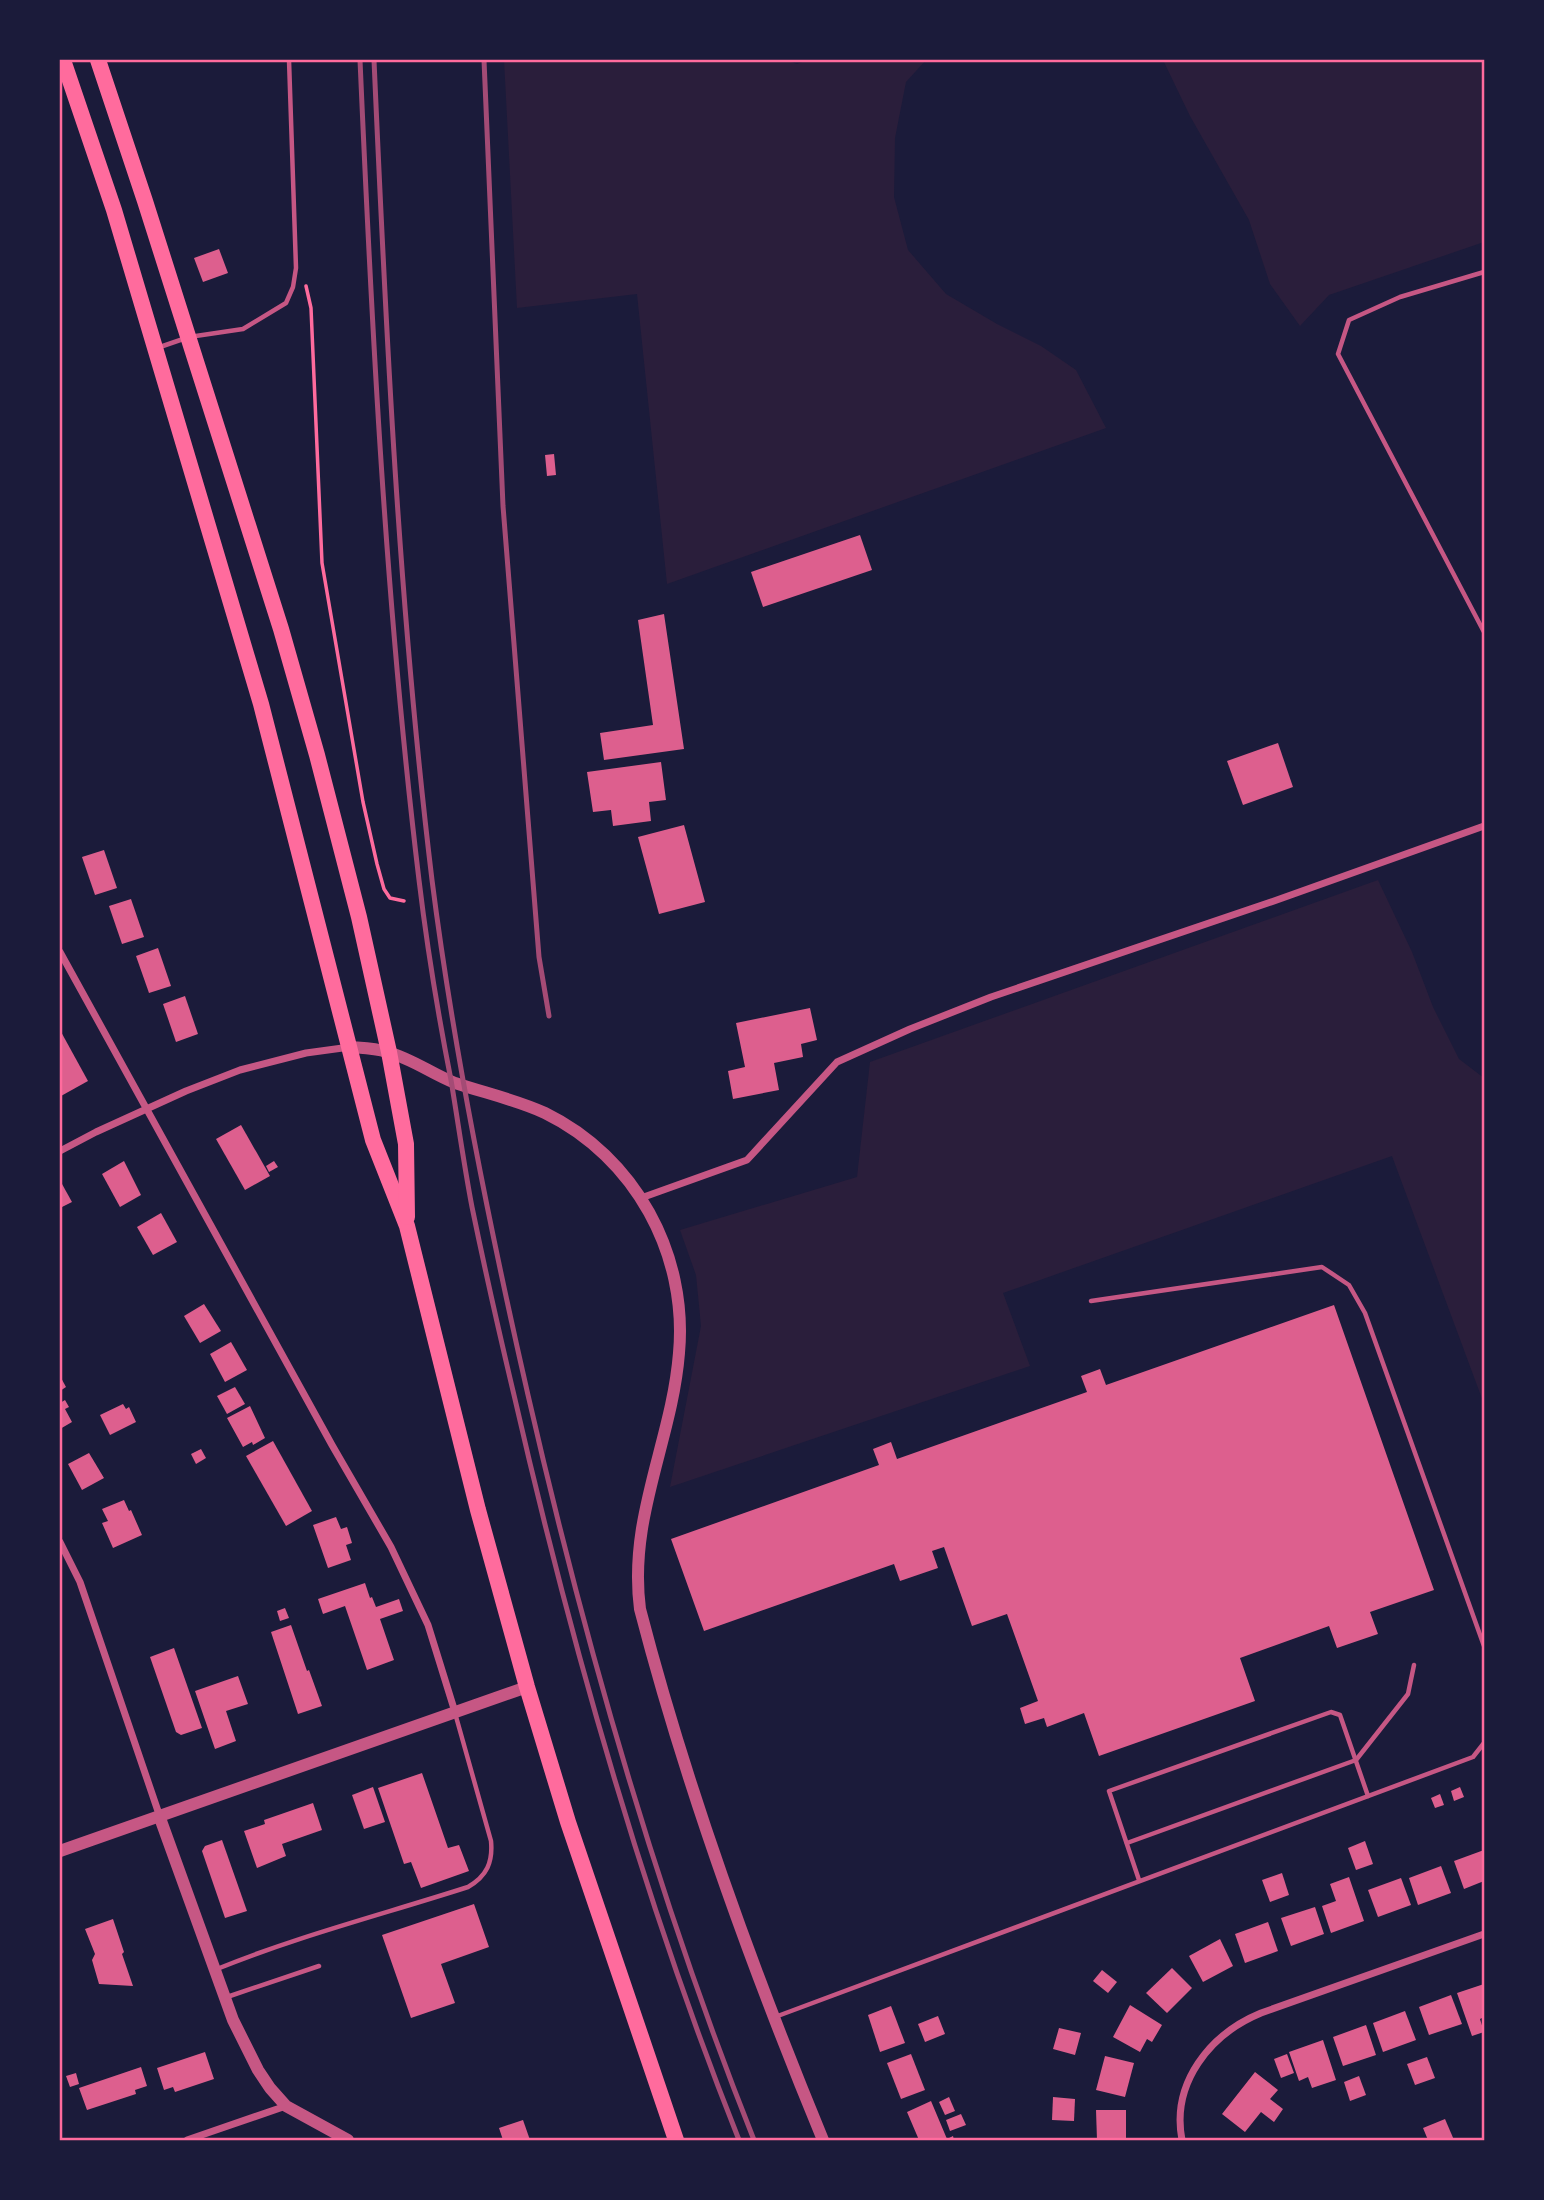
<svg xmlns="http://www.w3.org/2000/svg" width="1544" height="2200" font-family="Inter,sans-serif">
	<rect width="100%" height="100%" fill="#1b1b3a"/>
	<!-- green -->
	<g fill="#2a1e3b">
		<polygon points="504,60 786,60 797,64 807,60 926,60 906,82 895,138 894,197 908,250 946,294 997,324 1041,346 1076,370 1106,428 667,584 637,294 517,308"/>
		<polygon points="1163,60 1484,60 1484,242 1329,295 1300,326 1270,284 1249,220 1190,116"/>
		<polygon points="1378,880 1412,952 1433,1007 1459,1059 1484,1078 1484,1404 1392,1156 1003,1293 1030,1366 670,1487 701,1326 696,1275 680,1230 857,1177 870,1062"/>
	</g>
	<!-- building -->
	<g fill="#dd5f8e">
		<polygon points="219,249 228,273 203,282 194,258"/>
		<polygon points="554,454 556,475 547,476 545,455"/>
		<polygon points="860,535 872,570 763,607 751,572"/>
		<polygon points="664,614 684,749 604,760 600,733 653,725 638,620"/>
		<polygon points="1278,743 1293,787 1243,805 1227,761"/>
		<polygon points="661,762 666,800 649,802 651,821 613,826 611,810 593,812 587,772"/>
		<polygon points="684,825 705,902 659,914 638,837"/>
		<polygon points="104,850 117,888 95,895 82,857"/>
		<polygon points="131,899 144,937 122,944 109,906"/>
		<polygon points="158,948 171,986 149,993 136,956"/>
		<polygon points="185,996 198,1034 176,1042 163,1004"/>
		<polygon points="810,1008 817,1040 801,1044 803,1057 774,1063 779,1090 733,1099 728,1071 745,1067 736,1023"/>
		<polygon points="60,1030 88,1081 61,1096 60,1093"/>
		<polygon points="241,1125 270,1176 245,1190 216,1139"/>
		<polygon points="124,1161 141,1195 120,1207 102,1174"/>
		<polygon points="274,1161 278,1167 269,1172 266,1166"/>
		<polygon points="62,1184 72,1202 60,1208 60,1185"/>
		<polygon points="161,1213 177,1242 153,1255 137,1227"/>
		<polygon points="204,1304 221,1331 200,1343 184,1316"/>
		<polygon points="1334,1305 1434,1590 1370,1612 1378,1634 1337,1648 1329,1626 1240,1658 1255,1701 1099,1756 1084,1713 1047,1727 1044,1718 1025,1724 1020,1708 1038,1701 1007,1614 972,1626 944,1547 932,1551 938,1568 900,1581 894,1564 704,1631 671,1539 879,1465 873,1449 891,1442 897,1459 1087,1392 1081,1376 1100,1369 1106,1385"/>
		<polygon points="231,1342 247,1370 225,1382 210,1354"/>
		<polygon points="60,1376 66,1387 60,1391"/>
		<polygon points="235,1387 245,1404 227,1414 217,1396"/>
		<polygon points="65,1400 69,1407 65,1409 72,1422 60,1429 60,1403"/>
		<polygon points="123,1404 126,1409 129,1407 136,1422 110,1435 100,1415"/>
		<polygon points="250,1406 265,1438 253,1445 252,1442 243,1447 227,1418"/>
		<polygon points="273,1441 312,1511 286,1526 246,1456"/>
		<polygon points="201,1449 206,1458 196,1464 191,1454"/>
		<polygon points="89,1453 104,1478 82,1490 68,1464"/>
		<polygon points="124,1500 129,1511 131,1510 142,1535 113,1548 102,1523 108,1521 102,1509"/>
		<polygon points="336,1517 341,1529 347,1527 352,1543 346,1545 351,1560 328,1568 313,1525"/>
		<polygon points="365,1583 370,1598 372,1597 376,1607 399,1599 403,1611 380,1619 394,1660 367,1670 345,1606 323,1614 318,1599"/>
		<polygon points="285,1608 289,1618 280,1621 277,1611"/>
		<polygon points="291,1625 307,1671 309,1670 322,1706 298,1714 271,1632"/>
		<polygon points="174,1648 202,1728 181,1735 176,1732 150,1657"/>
		<polygon points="238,1676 248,1704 226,1711 236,1741 215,1749 195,1691"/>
		<polygon points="422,1773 448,1848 459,1845 469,1871 421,1888 411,1862 404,1864 378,1788"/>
		<polygon points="373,1787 385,1822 364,1829 352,1795"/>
		<polygon points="1460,1787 1464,1797 1454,1801 1451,1791"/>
		<polygon points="1440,1794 1444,1805 1435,1808 1431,1798"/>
		<polygon points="313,1803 322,1830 282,1844 286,1856 257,1868 244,1831 265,1824 264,1820"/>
		<polygon points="222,1840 247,1911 225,1918 202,1851 205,1846"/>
		<polygon points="1365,1841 1373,1864 1356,1870 1348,1848"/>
		<polygon points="1484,1850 1484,1881 1464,1889 1454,1861"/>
		<polygon points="1441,1866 1451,1893 1418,1905 1409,1878"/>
		<polygon points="1282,1873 1289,1895 1270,1902 1262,1880"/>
		<polygon points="1349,1877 1364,1921 1331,1933 1322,1906 1336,1901 1330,1884"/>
		<polygon points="1401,1878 1411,1905 1378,1917 1368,1890"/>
		<polygon points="474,1904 489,1947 441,1964 455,2003 411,2018 382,1935"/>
		<polygon points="1315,1907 1324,1934 1291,1946 1281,1918"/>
		<polygon points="113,1919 124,1952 122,1954 133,1986 99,1984 92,1960 95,1954 85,1929"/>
		<polygon points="1268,1922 1278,1951 1245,1963 1235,1934"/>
		<polygon points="1220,1939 1233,1966 1203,1982 1189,1956"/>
		<polygon points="1172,1968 1192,1988 1167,2013 1146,1993"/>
		<polygon points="1102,1970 1117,1982 1108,1993 1093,1981"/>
		<polygon points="1484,1984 1484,2017 1480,2019 1484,2032 1472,2036 1457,1993"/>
		<polygon points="1451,1995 1462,2024 1429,2035 1419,2007"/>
		<polygon points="1130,2005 1162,2025 1152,2042 1147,2039 1140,2052 1113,2037"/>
		<polygon points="891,2006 905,2043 880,2052 868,2015"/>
		<polygon points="1405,2011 1416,2040 1383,2052 1373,2023"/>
		<polygon points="938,2016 945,2034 925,2042 918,2024"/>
		<polygon points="1366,2025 1376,2055 1343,2066 1333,2037"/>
		<polygon points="1059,2028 1081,2033 1075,2055 1053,2049"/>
		<polygon points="1323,2040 1336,2080 1312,2088 1308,2077 1299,2081 1289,2052"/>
		<polygon points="205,2052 214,2079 175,2092 173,2087 164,2090 157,2068"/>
		<polygon points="911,2054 925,2090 901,2099 887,2063"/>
		<polygon points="1287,2054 1294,2073 1281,2078 1274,2059"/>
		<polygon points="1105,2056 1134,2063 1125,2097 1096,2090"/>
		<polygon points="1427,2057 1435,2078 1415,2085 1407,2064"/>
		<polygon points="141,2067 147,2086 135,2090 136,2094 87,2110 79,2088"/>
		<polygon points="1255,2072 1278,2090 1270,2099 1283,2109 1274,2122 1261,2112 1245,2132 1222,2114"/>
		<polygon points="76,2073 79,2084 70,2087 66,2076"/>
		<polygon points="1359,2076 1366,2095 1350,2101 1344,2082"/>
		<polygon points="949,2097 955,2111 945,2115 939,2102"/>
		<polygon points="1053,2097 1075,2099 1074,2121 1052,2120"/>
		<polygon points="931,2101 947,2139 953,2136 954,2140 919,2140 907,2112"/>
		<polygon points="1096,2110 1126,2110 1126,2140 1097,2140"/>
		<polygon points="961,2114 966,2125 950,2131 946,2120"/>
		<polygon points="1445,2119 1454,2140 1428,2140 1423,2128"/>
		<polygon points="523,2120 530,2140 503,2140 499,2128"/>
	</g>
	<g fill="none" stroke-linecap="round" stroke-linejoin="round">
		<!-- path -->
		<polyline stroke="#ff6b9d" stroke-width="3.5" points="306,286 311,308 322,563 363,802 377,864 384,889 390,898 404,901"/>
		<!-- service -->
		<g stroke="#c65784" stroke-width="4.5">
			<polyline points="1484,272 1400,297 1349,320 1338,354 1484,632"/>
			<polyline points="157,348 189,337 243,329 286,303 293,287 296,268 289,60"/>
			<polyline points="1091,1301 1322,1267 1349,1285 1365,1313 1484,1646"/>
			<polyline points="1127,1843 1356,1760 1408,1694 1414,1665"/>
			<polyline points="1139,1880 1109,1791 1331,1712 1340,1715 1368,1796"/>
			<path d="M217 1969C298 1936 384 1914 468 1887 487 1876 493 1862 491 1841L455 1713"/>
			<polyline points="227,1997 319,1966"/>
			<polyline points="775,2017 1473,1757 1484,1743"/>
		</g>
		<!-- minor -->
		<g stroke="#c65784" stroke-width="7">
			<polyline points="60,952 332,1445 391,1547 428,1625 455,1712"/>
			<polyline points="60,1151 96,1132 186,1091 240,1070 306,1053 350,1047"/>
			<polyline points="641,1198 747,1160 837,1062 910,1029 991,997 1274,901 1484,826"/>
			<polyline points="60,1542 80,1582 160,1817"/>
			<polyline points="187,2140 286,2106"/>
			<path d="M1182 2140C1171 2083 1210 2034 1261 2013L1484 1934"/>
		</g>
		<!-- tertiary -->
		<g stroke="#c65784" stroke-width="12">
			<path d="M350 1047C363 1048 375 1048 387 1052 411 1058 432 1074 455 1083 485 1093 517 1100 545 1113 635 1157 688 1254 679 1353 672 1441 628 1517 640 1609 687 1790 752 1968 823 2140"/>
			<polyline points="160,1818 233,2020 258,2070 270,2088 286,2106 348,2140"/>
			<polyline points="60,1851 527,1687"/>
		</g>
		<!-- primary -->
		<g stroke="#ff6b9d" stroke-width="16">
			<polyline points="63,60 114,210 261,704 373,1140 407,1226 478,1510 527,1687 568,1822 676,2140"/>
			<polyline points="98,60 145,201 281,629 317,755 359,917 389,1052 406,1144 407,1217"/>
		</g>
		<!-- rail -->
		<g stroke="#a44b75" stroke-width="5">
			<path d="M360 60C372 334 386 607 419 880 427 947 438 1014 451 1080 458 1122 464 1165 472 1207 485 1270 499 1332 514 1395 572 1648 643 1899 739 2140"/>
			<path d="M374 60C386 333 399 608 432 880 454 1053 489 1225 528 1395 586 1648 658 1899 754 2140"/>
			<polyline points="484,60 503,506 539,957 549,1016"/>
		</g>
	</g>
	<!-- border -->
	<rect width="1544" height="2200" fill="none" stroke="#1b1b3a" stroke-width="122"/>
	<rect x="61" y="61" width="1422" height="2078" fill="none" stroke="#ff6b9d" stroke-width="2.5"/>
</svg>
